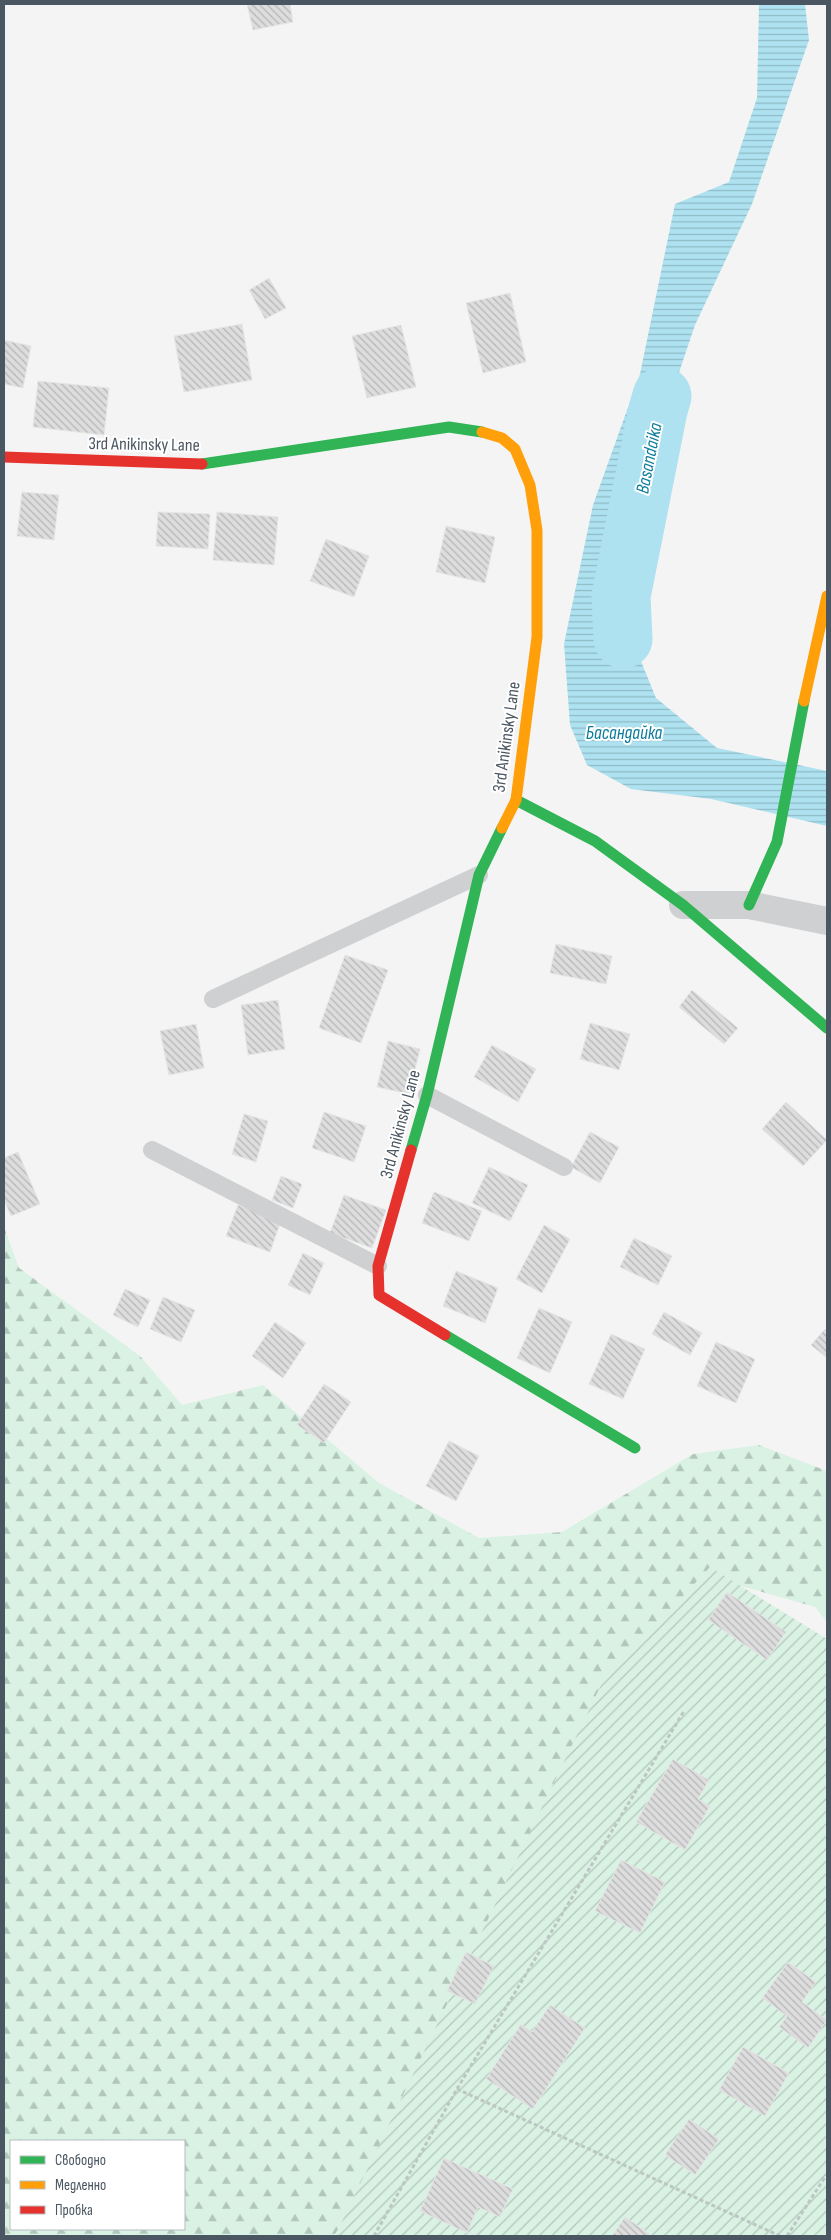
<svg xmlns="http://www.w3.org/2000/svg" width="831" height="2240" font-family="'Sofia Sans Condensed',sans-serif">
	<defs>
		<pattern id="forest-firs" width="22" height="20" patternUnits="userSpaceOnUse" patternTransform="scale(1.25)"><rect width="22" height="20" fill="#d9f2e3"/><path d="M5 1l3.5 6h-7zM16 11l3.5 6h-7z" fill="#b2c7bb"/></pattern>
		<pattern id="garden-furrows" width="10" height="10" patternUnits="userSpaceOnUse" patternTransform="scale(1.25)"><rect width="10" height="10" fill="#d9f2e3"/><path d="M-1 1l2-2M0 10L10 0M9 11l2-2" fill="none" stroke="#b2c7bb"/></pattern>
		<pattern id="water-rules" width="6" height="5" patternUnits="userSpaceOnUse" patternTransform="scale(1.25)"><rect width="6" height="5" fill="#aee2f0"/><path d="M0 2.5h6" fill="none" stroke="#90bac6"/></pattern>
		<pattern id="building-back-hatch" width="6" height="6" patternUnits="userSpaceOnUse" patternTransform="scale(1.25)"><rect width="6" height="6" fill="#ddddde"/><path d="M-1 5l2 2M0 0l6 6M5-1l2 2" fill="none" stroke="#b5b6b7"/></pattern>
	</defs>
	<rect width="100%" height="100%" fill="#f4f4f4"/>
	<!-- forest -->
	<path fill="url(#forest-firs)" fill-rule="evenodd" d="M4 1227 19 1268 140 1356 182 1405 263 1385 379 1483 479 1538 562 1532 693 1454 759 1445 827 1471V1622L815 1607 734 1584 334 2236H4ZM11 2141H184V2229H11Z"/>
	<!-- garden -->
	<polygon fill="url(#garden-furrows)" points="710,1567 827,1639 827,2236 335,2236 601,1685"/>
	<!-- water -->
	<polygon fill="url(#water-rules)" points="759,4 805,4 809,40 752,204 695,325 628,524 627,627 656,698 717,748 827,771 827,826 711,799 631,789 587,765 570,725 564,644 593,505 640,374 675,204 729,182 757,98"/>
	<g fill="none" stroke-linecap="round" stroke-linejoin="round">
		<!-- river -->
		<polyline stroke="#aee2f0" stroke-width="59" points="623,639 621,596 658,410 662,396"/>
	</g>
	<!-- building -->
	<g fill="url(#building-back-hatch)" stroke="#e5e6e7">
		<polygon points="247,4 290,4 293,22 253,30"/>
		<polygon points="269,278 286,308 265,319 249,290"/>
		<polygon points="510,293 526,362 483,373 466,303"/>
		<polygon points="242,324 252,380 184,392 174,336"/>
		<polygon points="401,325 416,387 367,398 352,336"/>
		<polygon points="4,340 31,346 23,388 4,384"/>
		<polygon points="38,381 109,388 104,435 33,427"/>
		<polygon points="22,492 59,495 54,540 17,536"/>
		<polygon points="158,512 210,514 208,549 156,546"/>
		<polygon points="217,512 278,517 274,565 213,560"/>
		<polygon points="446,526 495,537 485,583 436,572"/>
		<polygon points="326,539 369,556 354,597 310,581"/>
		<polygon points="556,944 612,956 606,984 550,973"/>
		<polygon points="345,955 388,970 361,1043 319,1028"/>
		<polygon points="692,990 738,1028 724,1044 679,1007"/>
		<polygon points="278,1000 285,1049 248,1055 241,1005"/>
		<polygon points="590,1023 630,1034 619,1070 580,1059"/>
		<polygon points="196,1024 204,1068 169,1075 160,1031"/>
		<polygon points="388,1041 420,1049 409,1094 377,1087"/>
		<polygon points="492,1045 536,1069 518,1102 474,1077"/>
		<polygon points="786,1102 827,1140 803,1166 762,1129"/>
		<polygon points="324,1112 366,1126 354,1162 312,1148"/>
		<polygon points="244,1114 268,1121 256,1162 232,1154"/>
		<polygon points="590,1132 619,1147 600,1183 571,1167"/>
		<polygon points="18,1152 40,1204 11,1216 4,1200 4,1158"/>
		<polygon points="489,1167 528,1185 510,1221 472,1203"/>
		<polygon points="281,1176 302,1184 293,1208 272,1200"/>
		<polygon points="434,1192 482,1211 469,1241 422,1223"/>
		<polygon points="344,1195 386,1210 372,1248 330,1233"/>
		<polygon points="238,1205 281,1221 270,1252 226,1236"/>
		<polygon points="544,1225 570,1239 542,1293 516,1279"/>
		<polygon points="634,1238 672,1256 658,1285 620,1267"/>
		<polygon points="303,1253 324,1263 310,1295 288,1285"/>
		<polygon points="456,1271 498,1288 485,1323 443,1306"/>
		<polygon points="125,1289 150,1300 138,1327 113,1315"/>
		<polygon points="163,1297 195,1310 181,1342 150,1329"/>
		<polygon points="539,1308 572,1322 550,1373 517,1358"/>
		<polygon points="664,1312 702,1333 690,1355 652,1334"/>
		<polygon points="275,1322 306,1343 283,1378 252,1356"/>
		<polygon points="825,1329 827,1331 827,1358 811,1345"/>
		<polygon points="611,1334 645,1349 623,1399 589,1384"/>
		<polygon points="716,1342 755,1359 736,1403 697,1386"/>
		<polygon points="324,1384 351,1402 324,1443 297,1425"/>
		<polygon points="449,1441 479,1456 456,1501 426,1486"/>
		<polygon points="727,1592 786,1632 767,1660 708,1620"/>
		<polygon points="673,1759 709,1780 698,1799 710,1806 685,1850 636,1822"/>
		<polygon points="621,1860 665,1882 640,1933 595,1911"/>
		<polygon points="466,1952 494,1966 475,2004 447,1991"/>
		<polygon points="788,1962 816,1982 802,2002 827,2020 808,2048 779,2027 787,2016 762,1998"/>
		<polygon points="550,2005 585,2028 533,2109 486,2079 521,2024 532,2032"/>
		<polygon points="743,2047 789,2073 765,2116 719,2090"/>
		<polygon points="689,2119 719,2139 695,2175 665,2155"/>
		<polygon points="444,2158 513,2189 500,2217 478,2207 467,2233 420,2211"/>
		<polygon points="625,2217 650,2234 648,2236 612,2236"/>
	</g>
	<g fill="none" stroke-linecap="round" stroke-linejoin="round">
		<!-- path -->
		<g stroke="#bcc7c4" stroke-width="3" stroke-dasharray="4 2.5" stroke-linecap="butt">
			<polyline points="457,2089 780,2236"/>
			<polyline points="374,2236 457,2089 684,1711"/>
			<polyline points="787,2236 827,2174"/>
		</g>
		<!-- lane -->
		<g stroke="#ced0d2" stroke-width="18">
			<polyline points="213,999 479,875"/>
			<polyline points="427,1095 564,1167"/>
			<polyline points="152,1150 378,1266"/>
		</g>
		<!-- street -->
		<polyline stroke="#ced0d2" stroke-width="28" points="683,905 749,905 827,921"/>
		<!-- fast -->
		<g stroke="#30b455" stroke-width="11">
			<polyline points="202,464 449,427 482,432"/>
			<polyline points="516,800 595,841 683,905 827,1028"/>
			<polyline points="749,905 777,842 804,701"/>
			<polyline points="411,1150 427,1095 479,875 502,828"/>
			<polyline points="445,1335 635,1448"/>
		</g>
		<!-- slow -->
		<g stroke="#ff9f0a" stroke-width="11">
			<polyline points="482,432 502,438 515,449 530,485 537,530 537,637 516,800 502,828"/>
			<polyline points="804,701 827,596"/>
		</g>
		<!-- jam -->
		<g stroke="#e5322d" stroke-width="11">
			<polyline points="4,457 202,464"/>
			<polyline points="411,1150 378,1266 379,1295 445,1335"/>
		</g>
	</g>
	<g text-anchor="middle" stroke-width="4" stroke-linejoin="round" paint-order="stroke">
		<!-- street labels -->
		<g font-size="18" fill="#4a5661" stroke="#fff">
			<text transform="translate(144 444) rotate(1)" y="6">3rd Anikinsky Lane</text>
			<text transform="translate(506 737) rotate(-82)" y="6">3rd Anikinsky Lane</text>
			<text transform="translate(400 1124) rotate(-75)" y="6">3rd Anikinsky Lane</text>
		</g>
		<!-- water labels -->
		<g font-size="19" font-style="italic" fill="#0c7c9b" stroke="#fff">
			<text transform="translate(648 458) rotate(-79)" y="7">Basandaika</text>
			<text x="624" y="739">Басандайка</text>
		</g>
	</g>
	<!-- border -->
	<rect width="831" height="2240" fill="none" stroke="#4a5661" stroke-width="10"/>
	<!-- legend -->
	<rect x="10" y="2140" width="175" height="90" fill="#ffffff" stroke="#b7bbc0"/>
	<rect x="20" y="2156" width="25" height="8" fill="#30b455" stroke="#b7bbc0"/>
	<text x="55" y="2165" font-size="15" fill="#4a5661">Свободно</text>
	<rect x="20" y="2181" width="25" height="8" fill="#ff9f0a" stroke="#b7bbc0"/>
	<text x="55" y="2190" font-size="15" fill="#4a5661">Медленно</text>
	<rect x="20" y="2206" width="25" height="8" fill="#e5322d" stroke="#b7bbc0"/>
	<text x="55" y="2215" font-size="15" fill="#4a5661">Пробка</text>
</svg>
